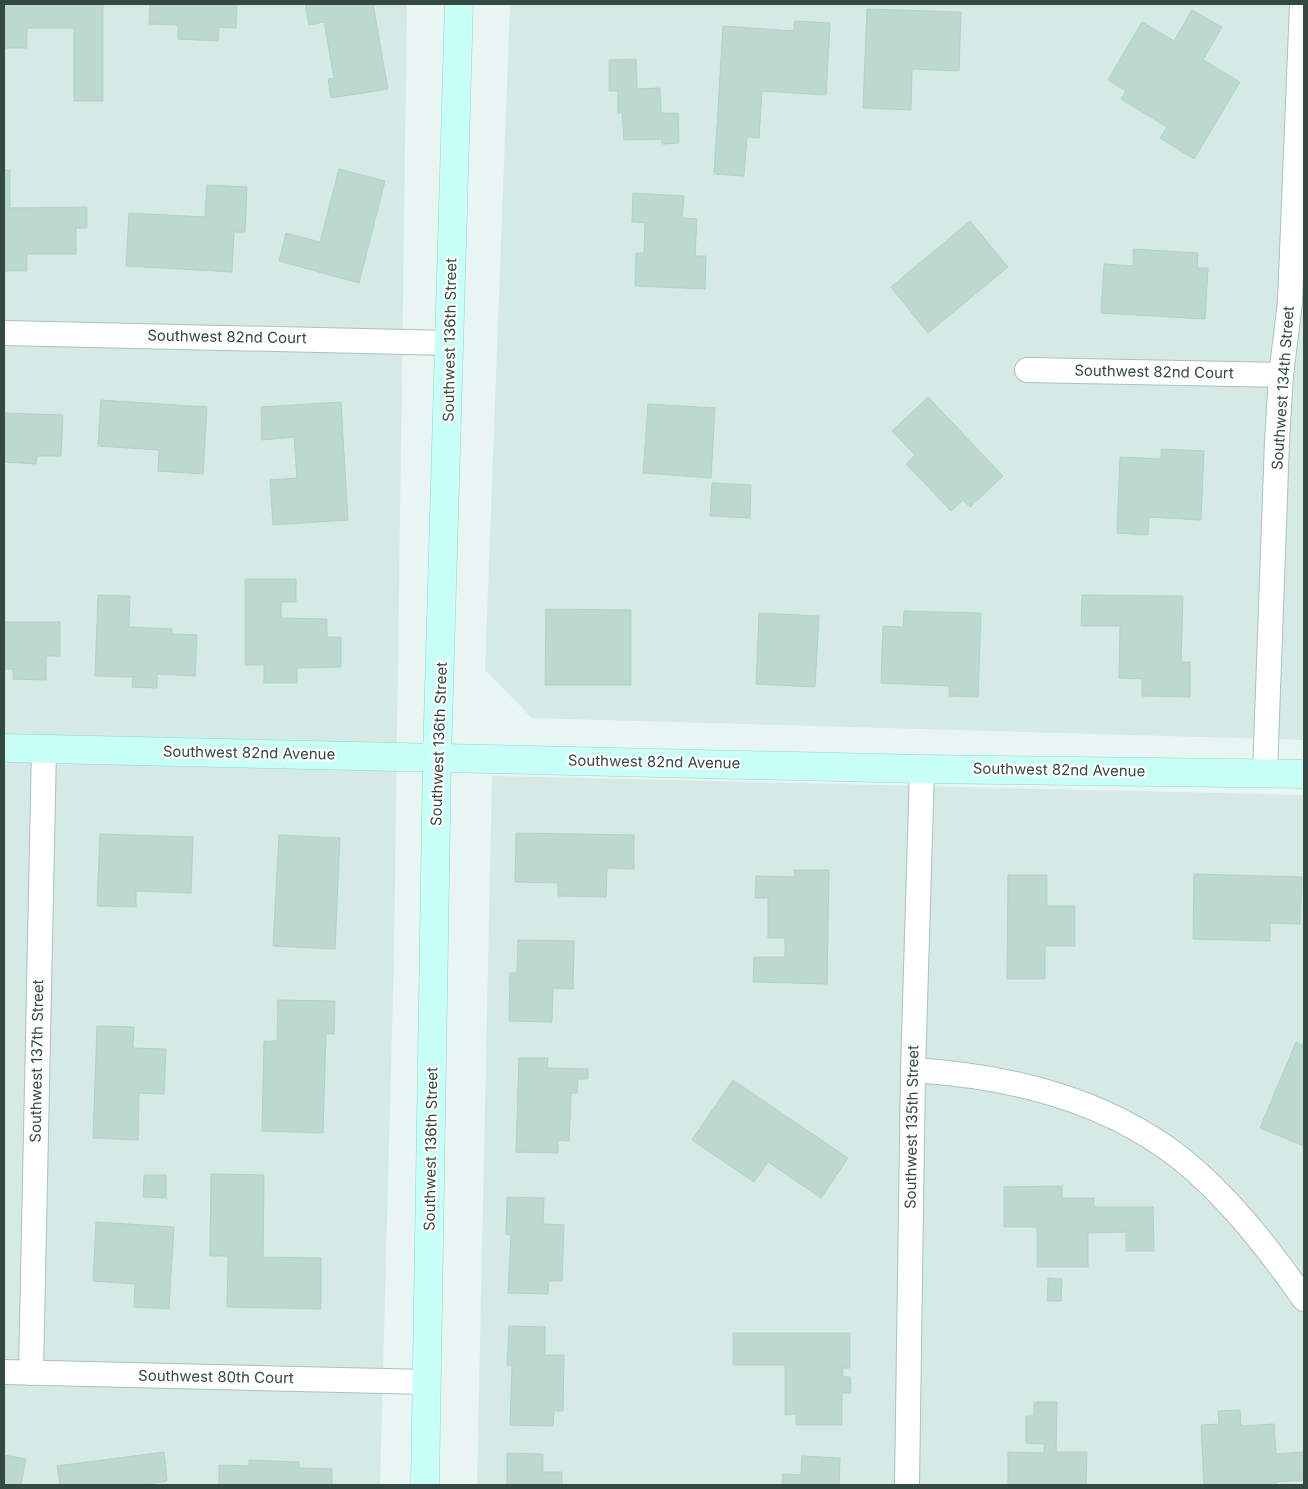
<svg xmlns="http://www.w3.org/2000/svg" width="1308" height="1489" font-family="Inter,sans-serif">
	<rect width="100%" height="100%" fill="#e8f5f2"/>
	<!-- residential -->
	<g fill="#d5eae5">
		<polygon points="4,4 407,4 394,954 380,1485 4,1485"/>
		<polygon points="510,4 1304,4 1304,740 532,718 485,670"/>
		<polygon points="492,776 1304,795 1304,1485 477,1485"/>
	</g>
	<!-- building -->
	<g fill="#bcd8cf" stroke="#aed3c8">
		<polygon points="4,4 103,4 103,101 74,101 74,28 27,28 27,48 4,48"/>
		<polygon points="150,4 237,4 236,28 219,27 218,41 178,39 178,25 149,24"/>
		<polygon points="305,4 373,4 388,89 331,98 328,79 334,78 324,22 309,25"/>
		<polygon points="867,9 961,12 959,71 912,69 911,110 863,108"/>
		<polygon points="1192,10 1222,27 1203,60 1240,82 1194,159 1160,138 1167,127 1121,99 1126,91 1108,80 1142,22 1174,41"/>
		<polygon points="795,21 830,23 826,95 762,91 759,138 747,137 744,176 714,174 723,26 794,31"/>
		<polygon points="636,59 637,89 660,88 661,113 678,113 679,143 662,144 662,139 624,140 622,113 618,113 618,91 609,91 609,60"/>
		<polygon points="339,169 385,181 359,283 279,261 286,233 320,242"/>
		<polygon points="4,170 10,170 10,208 87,207 87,228 76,228 76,254 27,254 27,271 4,271"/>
		<polygon points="207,185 247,187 245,232 234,232 232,272 126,266 129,213 205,217"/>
		<polygon points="633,193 684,196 682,218 697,219 695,256 706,256 705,289 635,286 636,253 644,253 645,223 632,222"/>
		<polygon points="970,221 1008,267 928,333 891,287"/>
		<polygon points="1133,249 1198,253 1197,268 1208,268 1205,319 1101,313 1104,264 1133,266"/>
		<polygon points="928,397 1003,476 970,507 963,500 951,511 906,464 915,455 892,431"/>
		<polygon points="101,400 207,407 203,474 158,471 159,450 98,446"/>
		<polygon points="341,402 348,520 273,525 270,480 297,478 294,437 262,440 261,407"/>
		<polygon points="648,404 715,408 711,478 643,473"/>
		<polygon points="4,413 63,415 61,456 37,456 36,464 4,462"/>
		<polygon points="1161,449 1204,451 1201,520 1149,517 1148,535 1117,533 1120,457 1161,459"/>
		<polygon points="712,483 751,485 750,518 710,516"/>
		<polygon points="245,579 296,579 296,602 281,602 281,618 327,619 327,637 341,637 341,667 297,668 297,683 264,683 264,665 245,665"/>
		<polygon points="98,595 130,596 129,627 172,629 172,634 197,635 195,676 157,674 157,688 132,687 133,677 95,676"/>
		<polygon points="1082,595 1183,596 1181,662 1190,662 1190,697 1142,696 1142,679 1119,678 1120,626 1081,626"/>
		<polygon points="546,609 631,610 631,685 545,685"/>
		<polygon points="904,611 981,613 978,697 949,696 949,686 881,683 883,626 903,627"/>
		<polygon points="759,613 819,616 815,687 756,684"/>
		<polygon points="4,622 60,622 60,656 46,656 46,680 13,679 13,669 4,669"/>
		<polygon points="516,833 634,835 634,869 607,868 606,897 558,896 558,883 515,882"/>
		<polygon points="100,834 193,837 191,893 136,891 136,907 97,906"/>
		<polygon points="279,835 340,838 335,949 273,946"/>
		<polygon points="794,870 829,870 827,984 753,982 754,957 785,957 785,938 768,938 768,898 755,898 756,876 795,877"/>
		<polygon points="1194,874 1302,877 1300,924 1270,923 1270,941 1193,939"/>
		<polygon points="1008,875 1047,875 1047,906 1075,906 1075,946 1045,946 1045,979 1007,979"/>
		<polygon points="518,940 574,941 573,989 553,988 552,1022 509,1021 510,973 517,973"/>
		<polygon points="278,1000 335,1001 334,1034 326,1034 323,1133 262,1131 264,1041 277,1041"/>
		<polygon points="97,1026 134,1027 133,1048 166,1049 164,1094 139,1093 138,1140 93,1138"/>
		<polygon points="1296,1042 1304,1046 1304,1146 1260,1128"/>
		<polygon points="519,1058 548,1058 547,1068 588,1069 588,1079 578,1079 577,1093 571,1093 569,1141 558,1140 558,1153 516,1152"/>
		<polygon points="733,1080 848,1158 821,1198 768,1162 754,1182 692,1140"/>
		<polygon points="211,1174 264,1175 263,1257 321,1258 321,1309 227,1307 228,1256 210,1256"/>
		<polygon points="144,1175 166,1175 166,1198 143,1197"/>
		<polygon points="1062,1186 1062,1198 1094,1198 1094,1207 1153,1207 1154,1251 1126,1251 1126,1232 1088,1233 1088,1267 1037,1267 1037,1227 1004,1227 1004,1187"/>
		<polygon points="507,1197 544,1198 543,1224 564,1225 562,1281 549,1281 548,1294 508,1293 511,1235 506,1234"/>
		<polygon points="96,1222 174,1227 169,1309 134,1307 135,1284 93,1281"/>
		<polygon points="1048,1278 1062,1279 1061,1301 1047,1301"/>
		<polygon points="509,1326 545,1327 545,1355 564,1355 563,1411 554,1411 553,1426 510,1425 512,1366 507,1365"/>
		<polygon points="733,1333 850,1333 850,1368 843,1368 843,1377 850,1377 851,1393 842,1393 842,1425 796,1425 796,1414 785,1415 785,1365 733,1365"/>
		<polygon points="1034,1402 1057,1402 1056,1452 1087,1452 1086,1485 1008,1485 1008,1452 1044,1453 1044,1444 1026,1443 1026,1416 1034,1416"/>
		<polygon points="1240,1410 1241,1426 1274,1424 1276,1454 1304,1452 1304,1480 1276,1482 1276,1485 1204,1485 1201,1425 1219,1424 1218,1411"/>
		<polygon points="164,1452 167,1481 142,1485 60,1485 57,1466"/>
		<polygon points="507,1453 543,1454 543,1472 562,1472 562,1485 507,1485"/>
		<polygon points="4,1455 26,1459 21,1485 4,1485"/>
		<polygon points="802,1456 840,1458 839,1485 782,1485 783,1474 801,1475"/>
		<polygon points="249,1460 299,1462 299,1468 332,1469 332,1485 219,1485 219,1465 249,1466"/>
	</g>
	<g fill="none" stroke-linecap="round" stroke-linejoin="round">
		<!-- street casing -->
		<g stroke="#a9c2bb" stroke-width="26">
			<g id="street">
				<polyline points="4,333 450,343"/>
				<polyline points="1027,370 1281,375"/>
				<polyline points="1265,773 1277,441 1281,375 1290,302 1302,4"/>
				<path d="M913 1070C1008 1076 1102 1098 1179 1157 1228 1196 1268 1248 1304 1299"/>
				<polyline points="4,1372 428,1382"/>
				<polyline points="31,1373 44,749"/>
				<polyline points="907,1485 913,1070 922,769"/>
			</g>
		</g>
		<!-- secondary casing -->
		<g stroke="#91d5c9" stroke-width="29">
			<g id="secondary">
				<polyline points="4,748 922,769 1304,774"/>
				<polyline points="425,1485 437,757 459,4"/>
			</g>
		</g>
		<!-- street -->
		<use href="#street" stroke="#fff" stroke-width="24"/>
		<!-- secondary -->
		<use href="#secondary" stroke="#c8fff6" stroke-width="28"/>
	</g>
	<g text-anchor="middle" stroke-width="4" stroke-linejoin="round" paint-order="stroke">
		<!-- street labels -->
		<g font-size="15" fill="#354943" stroke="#fff">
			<text transform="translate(227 337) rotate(1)" y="5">Southwest 82nd Court</text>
			<text transform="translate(450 340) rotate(-89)" y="5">Southwest 136th Street</text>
			<text transform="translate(1154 372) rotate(1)" y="5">Southwest 82nd Court</text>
			<text transform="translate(1283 388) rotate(-86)" y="5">Southwest 134th Street</text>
			<text transform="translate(439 744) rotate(-88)" y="5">Southwest 136th Street</text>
			<text transform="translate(249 753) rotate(1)" y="5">Southwest 82nd Avenue</text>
			<text transform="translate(654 762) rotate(1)" y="5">Southwest 82nd Avenue</text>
			<text transform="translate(1059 770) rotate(1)" y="5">Southwest 82nd Avenue</text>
			<text transform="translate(37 1061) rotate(-89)" y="5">Southwest 137th Street</text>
			<text transform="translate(912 1127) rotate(-89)" y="5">Southwest 135th Street</text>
			<text transform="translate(431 1149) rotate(-89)" y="5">Southwest 136th Street</text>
			<text transform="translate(216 1377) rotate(1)" y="5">Southwest 80th Court</text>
		</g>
	</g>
	<!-- border -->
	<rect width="1308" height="1489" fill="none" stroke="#354943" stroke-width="10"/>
</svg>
